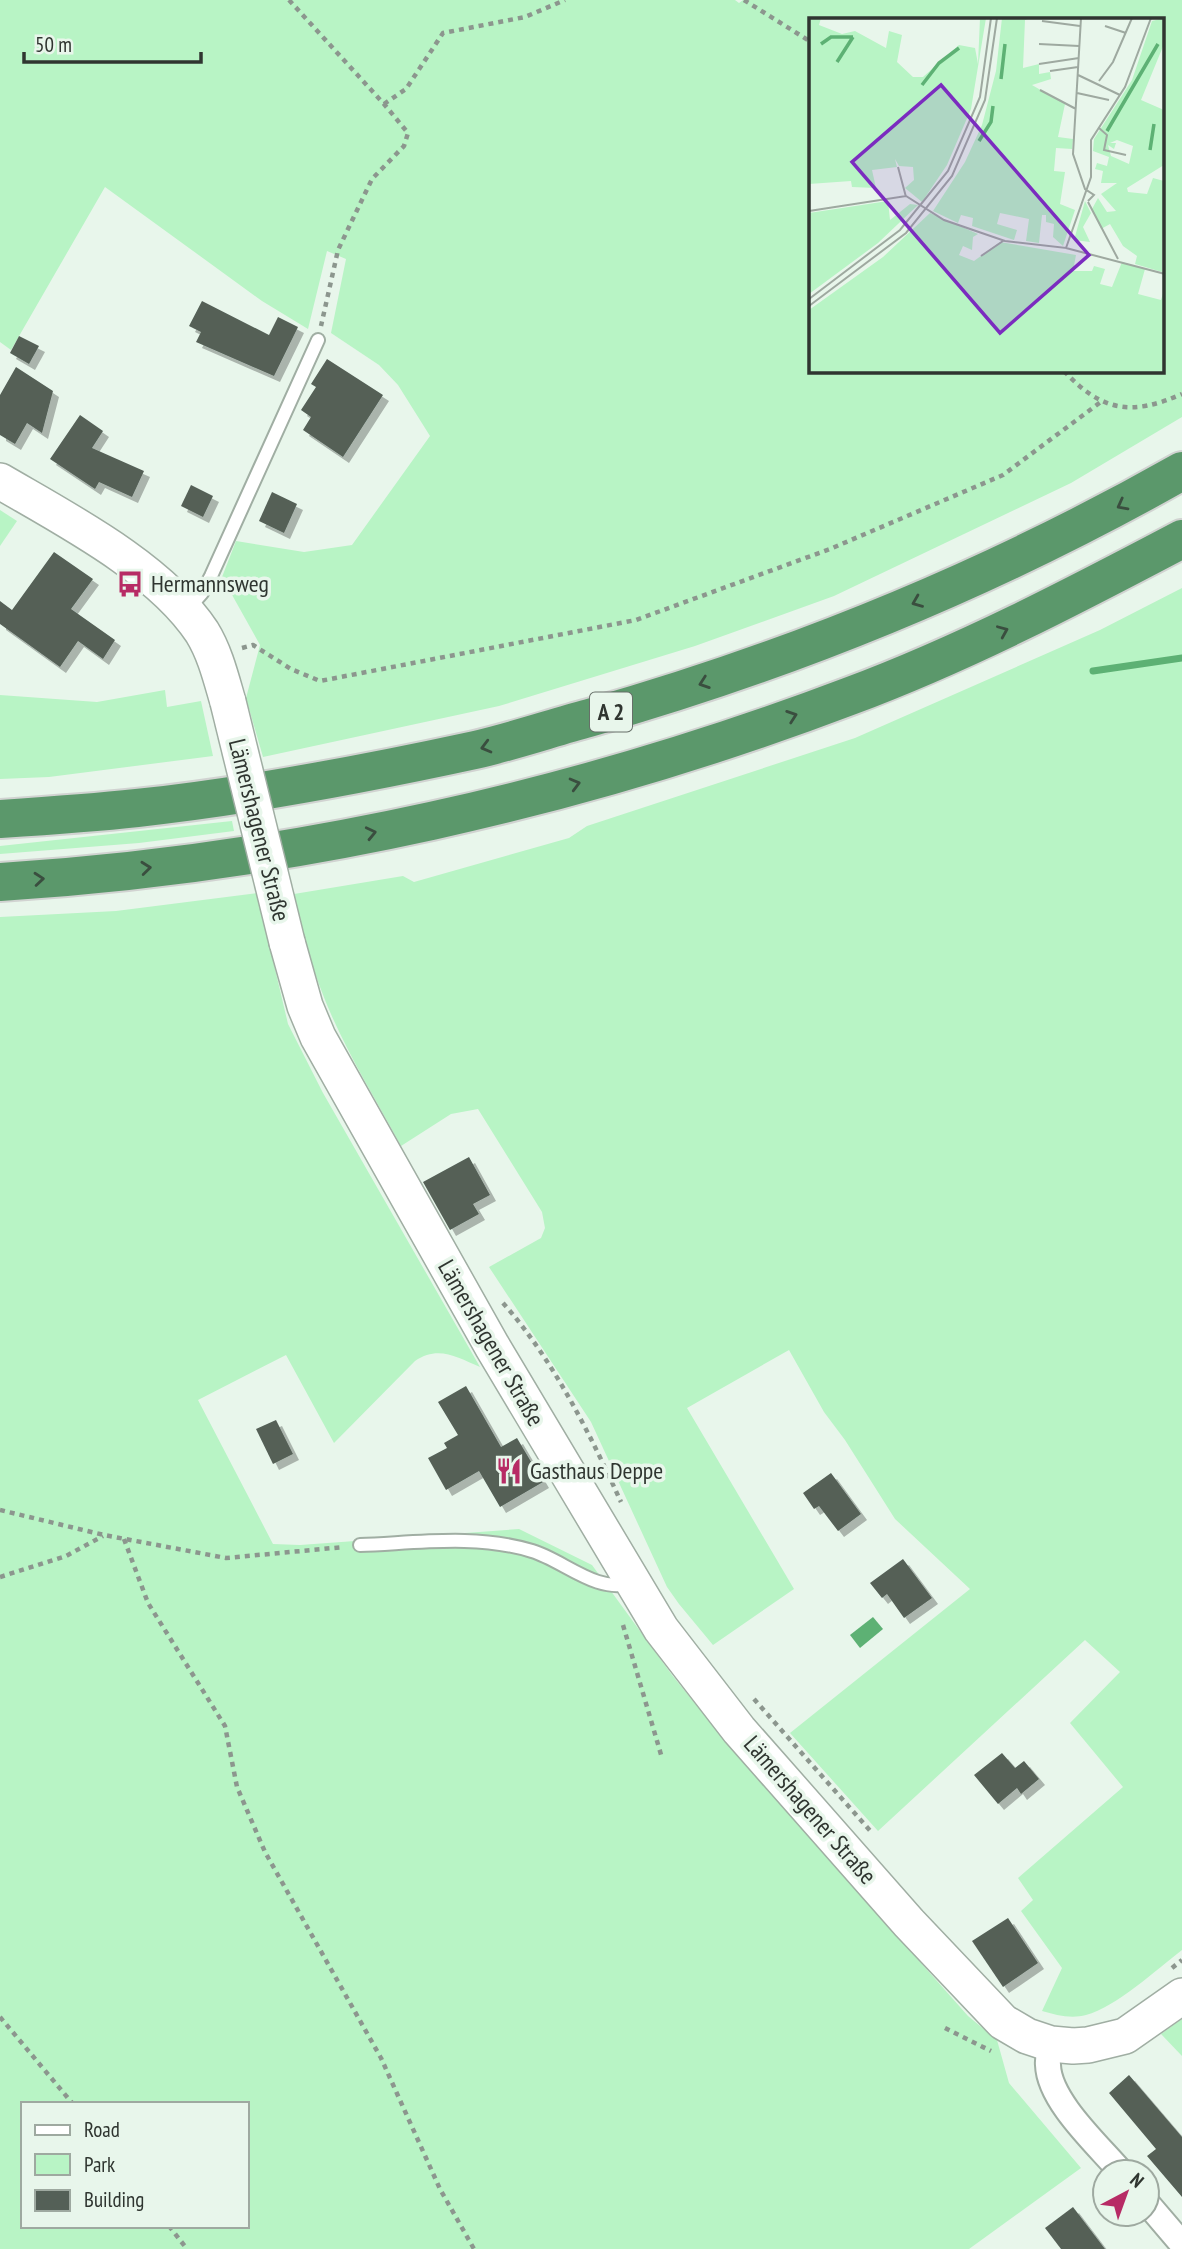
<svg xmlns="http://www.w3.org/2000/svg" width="1182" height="2249" font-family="'PT Sans Narrow',sans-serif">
	<defs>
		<filter id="shadow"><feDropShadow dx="6" dy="6" stdDeviation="0" flood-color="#0004"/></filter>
	</defs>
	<rect width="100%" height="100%" fill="#e8f6eb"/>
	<!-- green -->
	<g fill="#b8f4c5" fill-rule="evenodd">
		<path d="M0 0H735L739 3 743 0H1182V417L1071 483 834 596 695 646 499 706 263 757 246 698 260 645 222 577 236 541 304 552 352 545 430 436 398 385 379 365 331 333 346 259 327 251 308 329 262 301 105 187 11 350 0 342ZM811 19H1163V371H811Z"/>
		<polygon points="0,510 17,521 0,546"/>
		<path d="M1182 588V1950C1156 1970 1116 2007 1086 2015 1071 2019 1056 2015 1042 2011L1062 1968 1021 1911 1033 1900 1018 1878 1123 1787 1070 1723 1120 1672 1085 1640 878 1831 790 1733 970 1589 895 1519 845 1440 824 1412 789 1350 687 1408 794 1589 713 1645 679 1604 667 1587 591 1422 489 1267 541 1238 545 1228 542 1212 478 1109 451 1114 401 1146C373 1094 340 1042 320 987 309 957 301 925 294 894L403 876 414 882 569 838 587 826 855 738 1100 630Z"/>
		<polygon points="165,690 167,707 201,701 213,756 49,777 0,779 0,695 97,702"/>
		<polygon points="232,821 234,831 139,843 0,854 0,846"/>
		<path d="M257 893 288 1024 323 1093 480 1367C457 1357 438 1345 415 1361L334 1443 286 1355 198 1400 273 1544 300 1545 519 1529 592 1565 672 1675 735 1753 968 2016 997 2040 1009 2083 1081 2168 969 2249H0V917L116 911ZM23 2104H247V2226H23Z"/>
		<polygon points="1182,2019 1182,2056 1161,2034"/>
	</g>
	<!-- water -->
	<polygon fill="#5db174" points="873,1617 883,1629 860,1648 850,1635"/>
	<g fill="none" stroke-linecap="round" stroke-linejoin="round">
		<!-- stream -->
		<polyline stroke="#5db174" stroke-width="7" points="1093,671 1182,658"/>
	</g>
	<!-- building -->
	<g fill="#546057" filter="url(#shadow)">
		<polygon points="202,301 269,335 278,317 298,327 274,376 196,342 201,332 189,326"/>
		<polygon points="19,336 39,346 29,364 10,353"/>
		<polygon points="327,359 383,395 343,457 303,430 311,417 301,410 316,387 311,384"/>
		<polygon points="16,367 53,391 42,433 27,423 15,444 0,435 0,395"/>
		<polygon points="80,415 103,431 92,448 144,471 132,497 99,482 95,489 50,459"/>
		<polygon points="191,485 213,496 203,517 181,506"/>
		<polygon points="272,492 297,504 284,533 259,521"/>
		<polygon points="54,552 93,579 71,609 115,640 103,659 78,641 60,667 0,624 0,601 12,610"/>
		<polygon points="469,1157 490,1195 473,1204 479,1214 450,1230 423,1182"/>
		<polygon points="466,1386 501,1447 517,1438 543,1482 500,1507 479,1471 446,1490 428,1458 447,1448 444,1443 458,1435 438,1402"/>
		<polygon points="276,1420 293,1454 273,1464 256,1429"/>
		<polygon points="831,1473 861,1514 838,1531 819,1506 814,1509 803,1493"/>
		<polygon points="903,1559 932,1598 904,1618 887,1594 882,1598 870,1583"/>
		<polygon points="1002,1753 1015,1768 1024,1761 1039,1779 1021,1794 1017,1788 998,1804 974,1775"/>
		<polygon points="1008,1918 1038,1963 1003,1987 972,1941"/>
		<polygon points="1129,2075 1182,2137 1182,2197 1147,2156 1156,2149 1109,2093"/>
		<polygon points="1073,2207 1105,2249 1061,2249 1045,2228"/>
	</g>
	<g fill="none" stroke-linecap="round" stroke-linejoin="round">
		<!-- lane casing -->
		<g stroke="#a0aea3" stroke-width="16">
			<g id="lane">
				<polyline points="187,610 202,593 211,576 318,340"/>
				<path d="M360 1545C416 1543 477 1534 532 1551 563 1560 597 1594 631 1583"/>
			</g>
		</g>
		<!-- street casing -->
		<g stroke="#a0aea3" stroke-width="28">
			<g id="street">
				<path d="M1051 2044C1050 2051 1047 2058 1048 2065 1049 2101 1098 2145 1121 2172"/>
				<polyline points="1147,2203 1182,2244"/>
			</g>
		</g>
		<!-- secondary casing -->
		<g stroke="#a0aea3" stroke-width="38">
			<g id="secondary">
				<path d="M0 481C65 519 160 568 202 632 215 653 221 678 228 702"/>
				<polyline points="287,942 305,1006 318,1037 492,1346 661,1629 739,1730 909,1923 1003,2022 1027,2036 1051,2044 1073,2046 1088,2045 1125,2036 1182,1996"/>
			</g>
		</g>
		<!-- highway casing -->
		<g stroke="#d1d3d1" stroke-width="42">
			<g id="highway">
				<path d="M0 819C46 816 91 813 137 808 250 796 364 774 475 750 514 741 552 728 589 718 796 659 995 577 1182 471"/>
				<path d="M0 882C289 864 579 799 850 696 965 653 1074 596 1182 539"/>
			</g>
		</g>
		<!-- path -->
		<g stroke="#8c968e" stroke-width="4.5" stroke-dasharray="5 5" stroke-linecap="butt">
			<polyline points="289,0 384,104 408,133 404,146 372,179 338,250 321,326"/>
			<polyline points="744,0 811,42"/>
			<polyline points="384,104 406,89 443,33 525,17 565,0"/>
			<path d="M1064 371C1102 412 1132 416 1182 394"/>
			<polyline points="242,648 253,645 291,669 320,681 636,620 830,549 1003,475 1102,401"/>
			<path d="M503 1303C553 1359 590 1434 621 1502"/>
			<polyline points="0,1510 104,1535 226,1558 344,1547"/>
			<polyline points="124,1539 148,1603 225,1726 237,1787 265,1852 381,2058 440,2189 474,2249"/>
			<polyline points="0,1577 66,1556 103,1536"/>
			<polyline points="623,1625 662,1758"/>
			<polyline points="754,1699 873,1834"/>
			<polyline points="1172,1968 1182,1960"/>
			<polyline points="0,2017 73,2104"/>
			<polyline points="945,2028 991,2051"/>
			<polyline points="169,2226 187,2249"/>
		</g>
		<!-- lane -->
		<use href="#lane" stroke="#fff" stroke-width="12"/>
		<!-- street -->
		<use href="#street" stroke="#fff" stroke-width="24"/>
		<!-- secondary -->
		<use href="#secondary" stroke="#fff" stroke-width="35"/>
		<!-- highway -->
		<use href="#highway" stroke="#5b986b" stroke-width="38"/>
		<!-- secondary-bridge casing -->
		<g stroke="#a0aea3" stroke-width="38" stroke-linecap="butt">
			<polyline id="secondary-bridge" points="228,702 287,942"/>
		</g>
		<!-- secondary-bridge -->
		<use href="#secondary-bridge" stroke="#fff" stroke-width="35"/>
	</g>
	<!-- one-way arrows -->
	<defs><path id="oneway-chevron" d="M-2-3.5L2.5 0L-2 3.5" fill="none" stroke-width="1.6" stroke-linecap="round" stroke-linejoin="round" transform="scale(1.75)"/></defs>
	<g stroke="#3a4e3f">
		<use href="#oneway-chevron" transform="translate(1122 505) rotate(152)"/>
		<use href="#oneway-chevron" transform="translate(917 602) rotate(158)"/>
		<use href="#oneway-chevron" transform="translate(1003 631) rotate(-23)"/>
		<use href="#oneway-chevron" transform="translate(704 683) rotate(161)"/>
		<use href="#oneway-chevron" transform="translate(792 716) rotate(-19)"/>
		<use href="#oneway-chevron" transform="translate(486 747) rotate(165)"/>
		<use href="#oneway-chevron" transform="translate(575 784) rotate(-15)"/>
		<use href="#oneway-chevron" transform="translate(371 833) rotate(-13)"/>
		<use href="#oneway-chevron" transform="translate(146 868) rotate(-6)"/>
		<use href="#oneway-chevron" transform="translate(39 879) rotate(-5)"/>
	</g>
	<!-- icons -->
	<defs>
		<g id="bus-bare" transform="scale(2.1)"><path d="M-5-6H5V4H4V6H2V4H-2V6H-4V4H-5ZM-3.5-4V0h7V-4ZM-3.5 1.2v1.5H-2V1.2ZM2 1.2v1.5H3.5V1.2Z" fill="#b72b65" stroke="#e8f6eb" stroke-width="2.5" paint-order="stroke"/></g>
		<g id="restaurant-bare" transform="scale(2.1)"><path d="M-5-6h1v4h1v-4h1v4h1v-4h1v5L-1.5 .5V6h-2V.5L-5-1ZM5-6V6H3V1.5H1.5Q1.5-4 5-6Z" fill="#b72b65" stroke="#e8f6eb" stroke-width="2.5" paint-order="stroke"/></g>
	</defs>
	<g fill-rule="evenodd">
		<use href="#bus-bare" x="130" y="584"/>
		<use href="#restaurant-bare" x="509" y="1471"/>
	</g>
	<g text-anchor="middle" stroke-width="7" stroke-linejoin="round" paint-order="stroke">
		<!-- shield labels -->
		<rect fill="#e8f6eb" stroke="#666f68" stroke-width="2" x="590" y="692.5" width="42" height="39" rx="5"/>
		<g font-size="23" font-weight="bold" fill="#2f3530">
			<text x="611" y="720">A 2</text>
		</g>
		<!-- poi labels -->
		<g font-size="24" fill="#2f3530" stroke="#e8f6eb" text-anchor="start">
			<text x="151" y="592">Hermannsweg</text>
			<text x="530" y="1479">Gasthaus Deppe</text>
		</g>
		<!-- street labels -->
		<g font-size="24" fill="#2f3530" stroke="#e8f6eb">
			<text transform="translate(259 830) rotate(76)" y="8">Lämershagener Straße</text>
			<text transform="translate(491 1343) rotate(60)" y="8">Lämershagener Straße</text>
			<text transform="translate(810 1810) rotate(49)" y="8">Lämershagener Straße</text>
		</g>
	</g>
	<!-- overview -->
	<g transform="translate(809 18)">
		<rect width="355" height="355" fill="#e8f6eb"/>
		<path d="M0 0H12L10 7 33 16 46 13 77 30 80 13 93 17 88 44 104 59H114L150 27 166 30 169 46 171 0H177L162 91 138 147 113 184 96 170 105 162 104 149 90 148 86 141 88 149 63 152 67 170 43 169 42 163 0 166ZM193 0H222L216 2 214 50 230 46V56L241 54 242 61 223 67 256 86 249 119 264 121 263 131 247 130 245 153 256 154 251 186 266 192 254 228 244 219 245 206 237 204V197H233L230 225 217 223 220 201 191 195 188 206 208 212 205 222 163 208 164 200 152 197 149 205 124 193 156 144 173 107 187 53ZM355 0V26L332 82 355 92V147L318 170 319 174 338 176 344 160 355 163 353 254 326 246 328 238 314 228 301 206 292 211 283 191 289 180 298 194 307 193 292 176 308 165H292L294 153 286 151 288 145 298 148 300 139 284 133 285 121 323 62 343 3ZM308 122 324 128 320 146 302 138 299 127 305 131 307 125H301ZM79 183 81 202 101 186 109 187 69 225 0 276V195ZM276 183 282 195 274 209 281 224 265 222ZM121 195 169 216 164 219 163 232 154 228 150 237 165 243 191 224 267 237 264 253H283L285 248 296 251 291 266 303 269 313 244 336 251 329 276 352 282 355 272V355H0V292L74 239Z" fill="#b8f4c5" fill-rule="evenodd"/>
		<path fill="none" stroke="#5db174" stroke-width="3.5" d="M12 26 22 19H44M28 44 44 19M192 61 196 26M113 67 130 45 150 30M298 113 349 26M170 123 182 104 184 88M341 132 345 106"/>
		<path fill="none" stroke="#9ea9a0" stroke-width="2" d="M272 0 264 136 276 171 285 177 279 183M233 3 271 8M296 8 317 15M230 26 270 28M230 46 270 40M241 53 269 49M269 57 311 77M290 63 304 44 323 0M231 72 267 91M268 75 300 82M290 110 298 117 295 132 317 137M89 149 97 179M279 184 309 241M0 193 97 178 135 202 196 223 257 230 282 159V122L316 69 342 0M257 230 356 256M172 238 194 223M0 281 91 212 139 153 171 79 182 0M0 288 97 215 143 158 176 82 188 0"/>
		<path fill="#7b2cbf" fill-opacity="0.15" stroke="#7b2cbf" stroke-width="3.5" d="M132 67 280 237 191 315 43 144Z"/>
		<rect width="355" height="355" fill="none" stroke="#2f3530" stroke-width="3.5"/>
	</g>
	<!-- legend -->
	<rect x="21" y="2102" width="228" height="126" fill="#e8f6eb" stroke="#9ea9a0" stroke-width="2"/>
	<rect x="35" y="2125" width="35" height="10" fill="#ffffff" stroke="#9ea9a0" stroke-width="2"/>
	<text x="84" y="2137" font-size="21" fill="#2f3530">Road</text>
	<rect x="35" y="2154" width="35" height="21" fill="#b8f4c5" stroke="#9ea9a0" stroke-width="2"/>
	<text x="84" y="2172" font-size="21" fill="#2f3530">Park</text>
	<rect x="35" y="2190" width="35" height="21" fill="#546057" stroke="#9ea9a0" stroke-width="2"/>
	<text x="84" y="2207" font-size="21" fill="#2f3530">Building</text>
	<!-- north arrow -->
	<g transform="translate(1126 2193) rotate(41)"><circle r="33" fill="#e8f6eb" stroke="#9ea9a0" stroke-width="2"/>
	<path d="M0-5L12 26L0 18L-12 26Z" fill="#b72b65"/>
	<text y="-10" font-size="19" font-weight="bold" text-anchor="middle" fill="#2f3530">N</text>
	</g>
	<!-- scale -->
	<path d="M24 52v10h177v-10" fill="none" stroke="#2f3530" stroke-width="3.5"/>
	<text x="35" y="52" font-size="21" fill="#2f3530" stroke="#e8f6eb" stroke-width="5" paint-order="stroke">50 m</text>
</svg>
